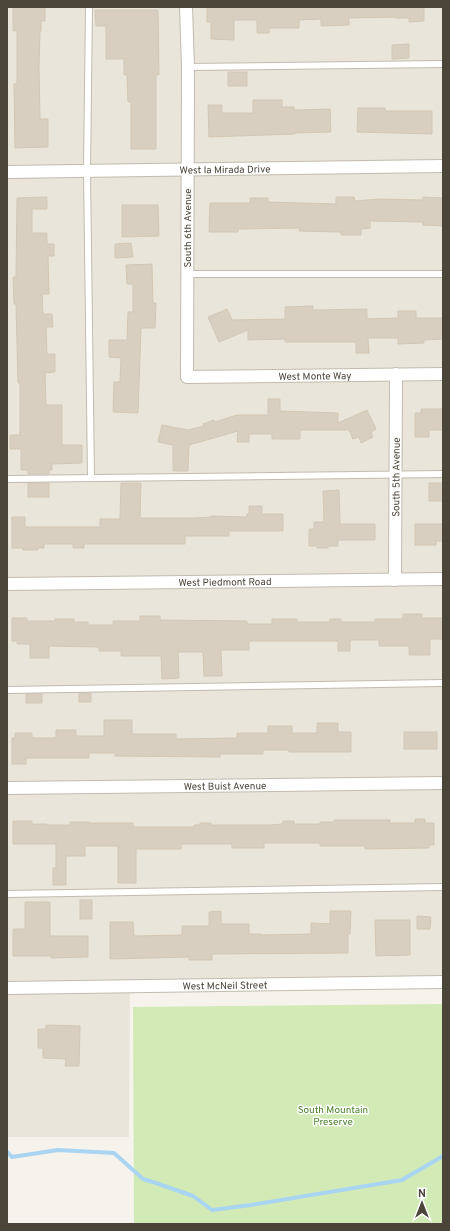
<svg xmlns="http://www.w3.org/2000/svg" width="450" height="1231" font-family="Overpass,sans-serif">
	<rect width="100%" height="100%" fill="#f6f3ec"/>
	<!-- residential -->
	<polygon fill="#eae5da" points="7,7 443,7 443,982 130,987 129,1137 7,1137"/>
	<!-- green -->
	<polygon fill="#d2eab5" points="443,1004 443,1224 134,1224 133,1007"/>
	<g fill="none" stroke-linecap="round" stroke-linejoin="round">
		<!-- stream -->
		<polyline stroke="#a9d4f2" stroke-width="4" points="7,1152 12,1157 58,1150 114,1153 143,1179 156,1183 193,1196 212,1210 251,1205 402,1180 443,1156"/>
	</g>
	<!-- building -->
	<g fill="#d8cfc1" stroke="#d3c7b4">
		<polygon points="13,7 45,7 45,21 41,21 41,31 40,31 39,67 40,119 48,119 48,147 15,148 14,84 17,84 17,31 13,31"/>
		<polygon points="207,7 424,7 424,21 409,22 409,18 396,18 396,17 349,18 349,25 321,26 321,19 299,20 299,28 269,28 269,33 257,33 257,20 234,20 234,40 211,39 211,22 207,22"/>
		<polygon points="95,10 158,10 159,75 156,75 156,149 131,149 131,102 128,102 127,75 124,75 124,59 106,59 106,26 96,26"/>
		<polygon points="409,44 409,58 392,59 392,45"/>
		<rect x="228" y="72" width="19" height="14"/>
		<polygon points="253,100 282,100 282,107 294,107 294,110 330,109 331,132 295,133 295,134 209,137 208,105 222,105 222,113 253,113"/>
		<polygon points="358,108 385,108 385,111 432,111 432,134 357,132"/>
		<polygon points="47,197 47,209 32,209 32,233 47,233 47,244 54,244 54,256 48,256 49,294 42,294 43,314 52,314 53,327 46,327 47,354 55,354 55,372 45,373 46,405 62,405 62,445 82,445 82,463 52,464 52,470 49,470 49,474 28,474 28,470 21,470 21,449 10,449 10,435 20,435 20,383 18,383 16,304 14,304 13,277 16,277 17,198"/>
		<polygon points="336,197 354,197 355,201 379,199 423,200 423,197 443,198 443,226 423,225 423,222 370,221 370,228 361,229 361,235 341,235 341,232 299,231 300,228 238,229 238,232 209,232 210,203 250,203 250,198 268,198 268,202 336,204"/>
		<polygon points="122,205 158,205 159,236 122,237"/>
		<polygon points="131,243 133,257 115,258 115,244"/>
		<polygon points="152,264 153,303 156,303 155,328 141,328 138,413 113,412 114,382 120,382 121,358 109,357 109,340 127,340 128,312 133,312 133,284 127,284 126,265"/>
		<polygon points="313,306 313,310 367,309 367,319 398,318 398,311 416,311 416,318 443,318 443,339 424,340 424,343 398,344 398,338 368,338 369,353 356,353 356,342 285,342 285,339 248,340 248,330 219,342 208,317 227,309 232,320 285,319 285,307"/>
		<polygon points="268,399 280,399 280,411 338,413 338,423 367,410 376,429 371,432 373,437 361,443 359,437 353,439 349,430 300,430 300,439 272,439 272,434 249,434 249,442 237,442 238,431 189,445 188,471 173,471 173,445 158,442 162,425 188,430 204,426 203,424 214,420 215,422 237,415 268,415"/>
		<polygon points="421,409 443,409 443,430 429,430 429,437 415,437 415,413 421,413"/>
		<rect x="28" y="483" width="21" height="14"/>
		<polygon points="121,483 141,483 140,518 196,518 211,517 211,516 247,517 247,514 249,514 249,506 262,506 262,514 283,514 283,531 229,531 229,536 185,536 185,544 84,544 84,548 73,548 73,544 44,544 44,548 38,548 38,550 23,550 23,548 12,548 12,517 25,517 25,527 100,527 100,519 120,519"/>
		<rect x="429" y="483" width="14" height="18"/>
		<polygon points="339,490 340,524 375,524 375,540 338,540 338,546 328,546 328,548 317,548 317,546 309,546 309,529 314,529 314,522 324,522 323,491"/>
		<polygon points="415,524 443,524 443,541 436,541 436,545 415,545"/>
		<polygon points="403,614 422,614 422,618 443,618 443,639 430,639 430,655 409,655 409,646 379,646 379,640 350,640 350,651 338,651 338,641 249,641 249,650 221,650 222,676 204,676 203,652 178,652 179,678 162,679 161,656 121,656 121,651 99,651 99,647 49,646 49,658 30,658 30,644 17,644 17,641 12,641 12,618 27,618 27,621 55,621 55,619 74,619 74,622 88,622 88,625 113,625 113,621 140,621 140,616 160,616 160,620 247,621 247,624 272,624 272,619 297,619 297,622 330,622 330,619 341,619 341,622 375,622 375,619 403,619"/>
		<rect x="79" y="693" width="12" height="9"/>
		<rect x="26" y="694" width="16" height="9"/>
		<polygon points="104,720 132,720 132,734 176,734 176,739 237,738 237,733 268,733 268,726 292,726 292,733 317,733 317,723 338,723 338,732 351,732 351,752 289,752 289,750 263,750 263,754 220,754 220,757 115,756 115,753 89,753 89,758 26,758 26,764 12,764 12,738 15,738 15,733 32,733 32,738 56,738 56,730 76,730 76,736 104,736"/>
		<rect x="404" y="732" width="33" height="17"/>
		<polygon points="415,819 425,819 425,823 434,823 434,845 429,845 429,848 365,849 365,846 320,846 320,843 264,843 264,848 232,848 232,844 181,844 181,849 136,849 136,883 118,883 118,846 85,846 85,856 66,856 66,885 53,885 53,868 56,868 56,844 13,844 13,821 32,821 32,824 47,824 47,825 70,825 70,822 89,822 89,823 133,823 133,827 194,827 194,825 200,825 200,823 211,823 211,825 270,825 283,824 283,821 294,821 294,824 320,824 320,822 334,822 334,820 390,820 390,823 415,823"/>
		<rect x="80" y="900" width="12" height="19"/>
		<polygon points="25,902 50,902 50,936 88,936 88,957 51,958 51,956 13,956 13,929 25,929"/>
		<polygon points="221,911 221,924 249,924 249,934 261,934 261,935 311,934 311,923 330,924 330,911 351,911 350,934 348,934 348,953 212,954 212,960 189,960 189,957 110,959 110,922 133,922 134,936 182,935 182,926 209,926 209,912"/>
		<polygon points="417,916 431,917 430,929 417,929"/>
		<polygon points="375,920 410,920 410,955 376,956"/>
		<polygon points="46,1025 80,1026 79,1066 65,1066 66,1059 43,1058 43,1048 38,1048 38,1029 46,1029"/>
	</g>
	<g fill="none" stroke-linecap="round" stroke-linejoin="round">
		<!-- service casing -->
		<g stroke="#c2bbae" stroke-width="8">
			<g id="service">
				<polyline points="89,7 87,171 91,478"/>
				<polyline points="188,67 443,64"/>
				<polyline points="187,274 443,274"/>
				<polyline points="7,479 443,474"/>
				<polyline points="7,690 443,683"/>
				<polyline points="7,894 443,887"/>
			</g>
		</g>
		<!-- minor casing -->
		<g stroke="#c2bbae" stroke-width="14">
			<g id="minor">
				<path id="s1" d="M186 7 188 67 187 377 443 374"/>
				<path id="s2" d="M7 172 443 166"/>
				<path id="s3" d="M395 580 396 374"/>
				<path id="s4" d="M7 584 443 579"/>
				<path id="s5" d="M7 788 443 783"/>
				<path id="s6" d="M7 988 443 982"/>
			</g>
		</g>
		<!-- service -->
		<use href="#service" stroke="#fff" stroke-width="6"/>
		<!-- minor -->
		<use href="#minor" stroke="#fff" stroke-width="12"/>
	</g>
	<g text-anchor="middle" stroke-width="3" stroke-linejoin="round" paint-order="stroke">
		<!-- street labels -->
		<g font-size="10" fill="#4b4439" stroke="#fff">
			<text dy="4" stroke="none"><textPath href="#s2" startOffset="218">West la Mirada Drive</textPath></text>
			<text transform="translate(187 228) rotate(-90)" y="4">South 6th Avenue</text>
			<text dy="4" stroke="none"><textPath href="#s1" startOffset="498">West Monte Way</textPath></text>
			<text dy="4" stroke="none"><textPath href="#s3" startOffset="103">South 5th Avenue</textPath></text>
			<text dy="4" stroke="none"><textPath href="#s4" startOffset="218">West Piedmont Road</textPath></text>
			<text dy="4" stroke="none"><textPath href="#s5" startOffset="218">West Buist Avenue</textPath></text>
			<text dy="4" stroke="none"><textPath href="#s6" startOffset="218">West McNeil Street</textPath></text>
		</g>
		<!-- park labels -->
		<g font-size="10" fill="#4a7f2a" stroke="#fff">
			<text x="333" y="1113">South Mountain<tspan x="333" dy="12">Preserve</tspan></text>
		</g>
	</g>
	<!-- border -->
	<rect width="450" height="1231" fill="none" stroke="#4b4439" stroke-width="16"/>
	<!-- north arrow -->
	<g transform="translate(422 1203)" stroke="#ffffff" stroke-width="3" paint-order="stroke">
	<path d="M0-3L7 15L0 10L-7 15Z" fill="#4b4439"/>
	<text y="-6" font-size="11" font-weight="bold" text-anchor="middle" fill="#4b4439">N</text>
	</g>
</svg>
